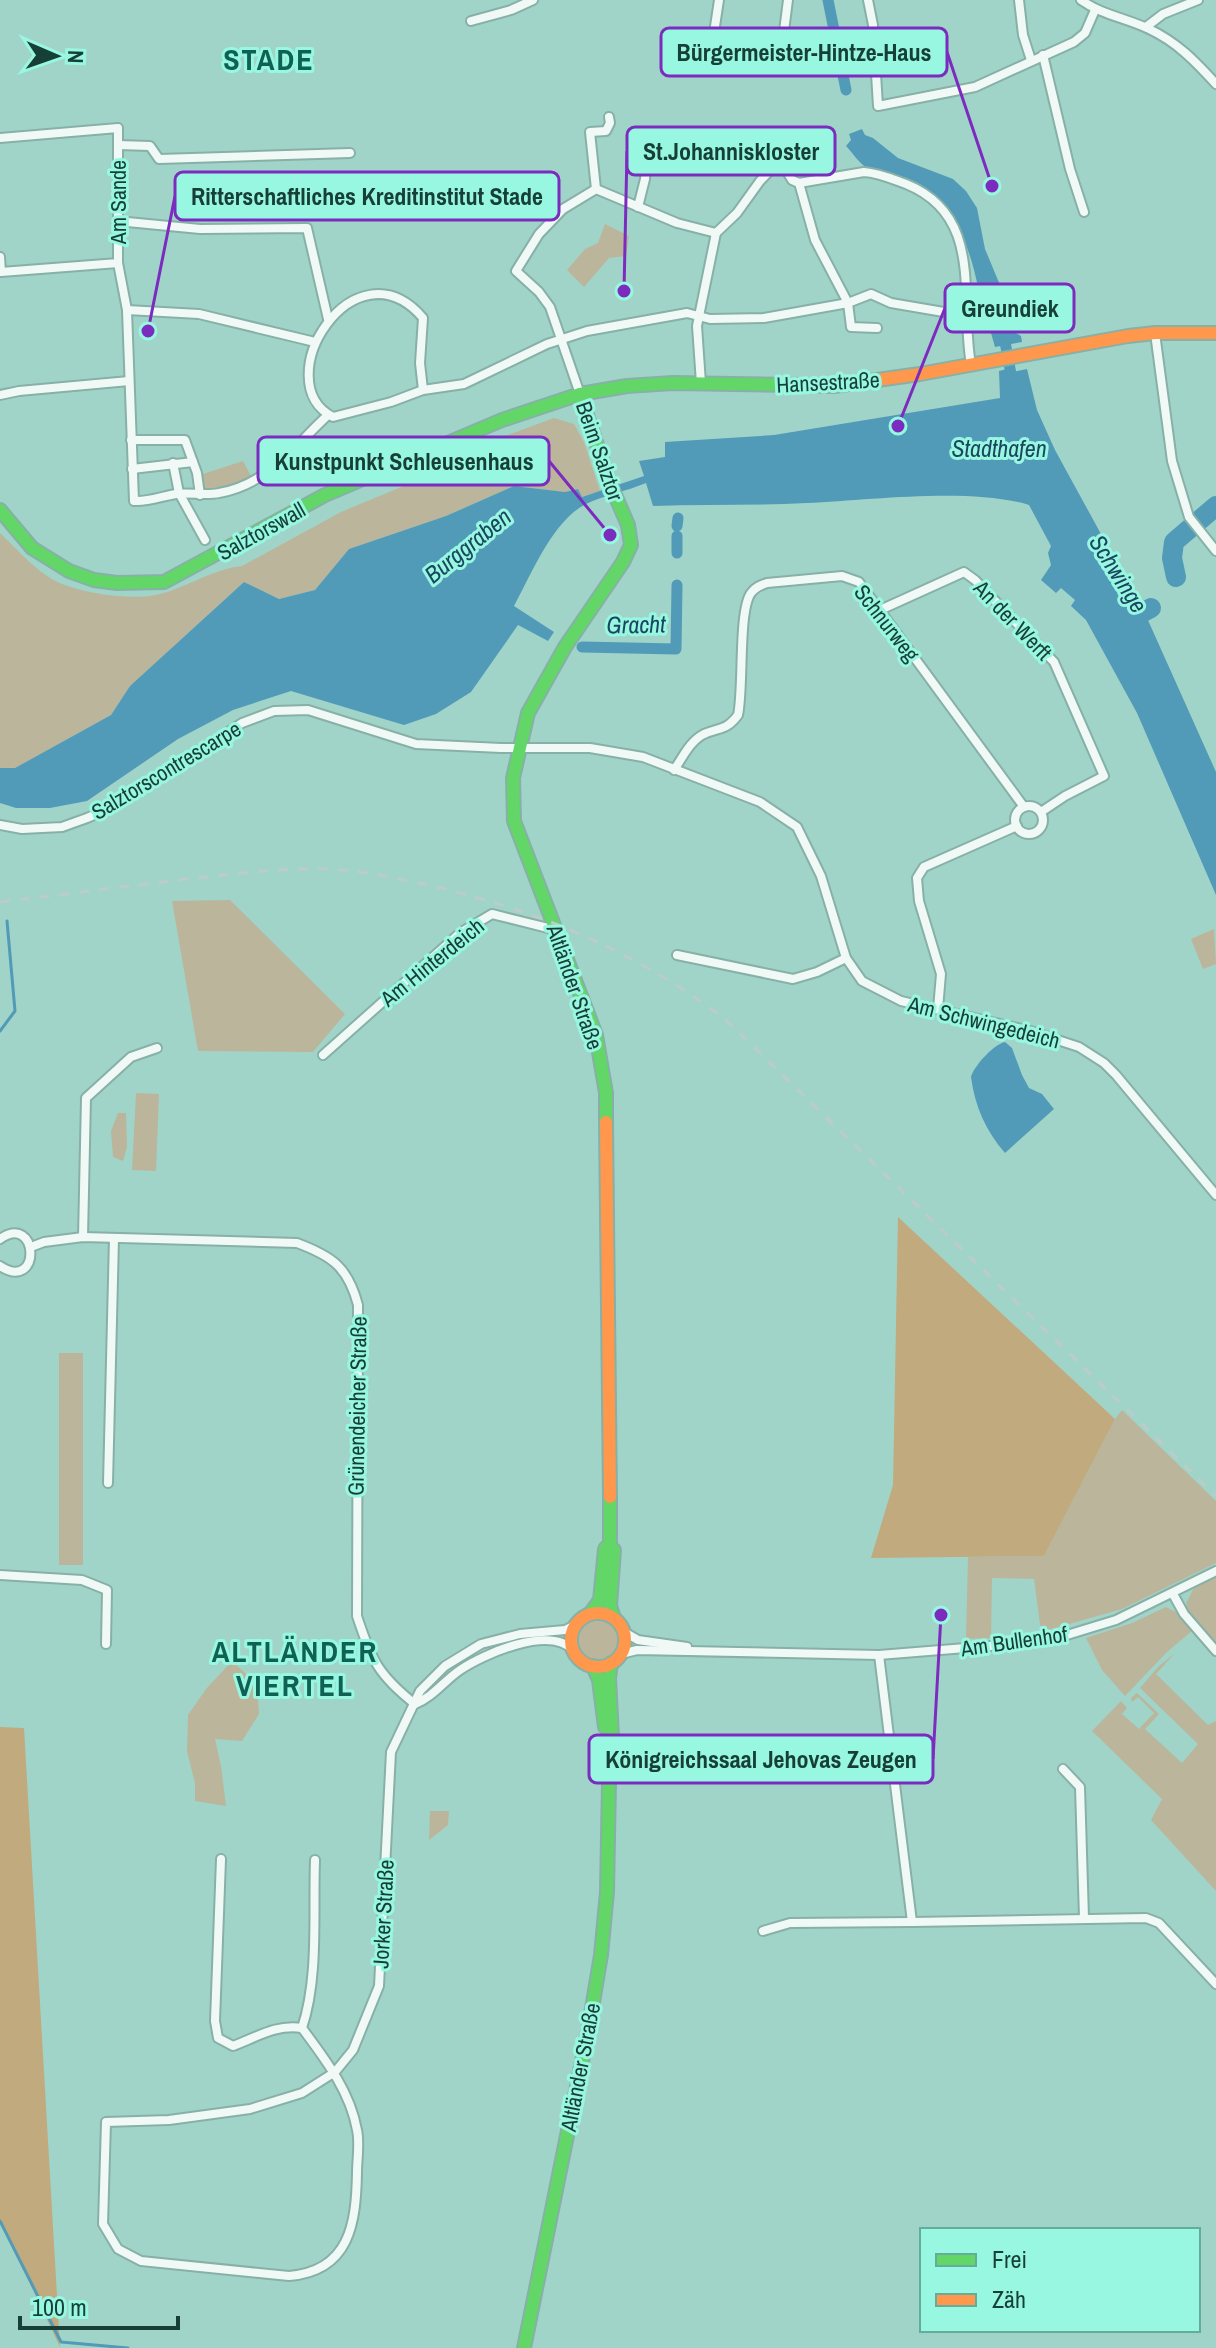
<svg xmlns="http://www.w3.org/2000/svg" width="1216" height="2348" font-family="'Archivo Narrow',sans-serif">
	<rect width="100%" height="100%" fill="#a1d4c8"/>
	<!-- green -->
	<g fill="#bbb59b">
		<polygon points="605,224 629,236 626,256 609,258 584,287 567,270 585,249 598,243"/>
		<path d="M554 418 574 424 584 442 600 491 581 497 578 489 565 492 514 486 446 516 349 549 315 590 279 599 244 582 130 686 111 715 15 768H0V533C18 550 38 574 62 584 88 594 133 601 160 594 188 587 213 569 242 566L341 512 430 475 427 465Z"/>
		<polygon points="243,461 251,476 233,485 206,491 203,488 203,474"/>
		<polygon points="230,900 345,1014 313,1052 198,1051 172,901"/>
		<polygon points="1214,929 1216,964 1203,969 1191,939"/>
		<polygon points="136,1093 159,1094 156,1171 132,1170"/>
		<polygon points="118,1113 126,1113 127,1147 123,1161 113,1157 111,1131"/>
		<rect x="59" y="1353" width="24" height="212"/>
		<polygon points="1122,1410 1216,1501 1216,1563 1122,1609 1041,1632 1034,1579 992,1578 991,1638 966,1639 968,1557 1044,1556 1115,1419"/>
		<polygon points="1216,1577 1216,1645 1189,1614 1186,1603 1194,1588"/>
		<polygon points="1166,1607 1176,1612 1192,1631 1167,1652 1125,1696 1102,1670 1086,1638 1132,1623"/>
		<circle cx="598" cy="1640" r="19"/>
		<polygon points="1175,1653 1156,1674 1208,1725 1216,1721 1216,1891 1151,1820 1162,1799 1092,1731 1121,1701 1127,1708 1122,1714 1139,1729 1154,1713 1138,1697 1132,1702 1131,1698 1137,1693 1159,1714 1145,1729 1182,1763 1198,1744 1140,1688 1158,1667"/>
		<polygon points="232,1661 257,1684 259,1714 242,1741 215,1739 221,1766 226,1806 195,1801 195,1783 187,1751 188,1715 206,1689"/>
		<polygon points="430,1811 449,1811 448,1825 429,1840"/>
	</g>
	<!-- forest -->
	<g fill="#c1aa7e">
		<polygon points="898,1217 1115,1419 1044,1556 871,1558 893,1485"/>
		<polygon points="0,1727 24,1728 60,2347 0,2220"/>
	</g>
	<!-- water -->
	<g fill="#519bb9">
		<path d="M862 129 865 135 873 138 898 158 953 179 966 191 977 208 985 249 1010 309 1016 333 1021 336 1022 342 995 347 987 319 984 320C976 269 962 200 909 179 896 174 880 173 868 168 860 165 852 152 846 146L851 140 849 134Z"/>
		<path d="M1007 369 1008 373 1027 369 1037 410 1055 450 1147 618 1216 772V895L1137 713 1086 620 1071 606 1075 600 1061 588 1056 593 1041 580 1051 565 1048 553 1051 546 1029 505C971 487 870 500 807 503 756 506 704 504 653 506L646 483C627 491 605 495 586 504 553 520 531 575 514 606L554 632 548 641 518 625 471 692 436 714 404 725 291 691 233 710 178 739 87 801 50 808H16L0 803V768H15L111 715 130 686 244 582 279 599 315 590 349 549 446 516 514 486 565 492 578 489 582 497 644 476 639 461 665 457V442L774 435 1000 398 999 371Z"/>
		<path d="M1005 1042 1012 1048 1022 1075 1029 1088 1042 1094 1054 1109 1005 1153C986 1131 975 1107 971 1077 974 1066 994 1044 1005 1042Z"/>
	</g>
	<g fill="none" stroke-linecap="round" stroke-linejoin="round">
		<!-- stream -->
		<g stroke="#519bb9" stroke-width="3">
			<polyline points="0,1031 15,1011 7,921"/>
			<polyline points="0,2221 61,2342 128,2348"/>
		</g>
		<!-- canal -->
		<g stroke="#519bb9" stroke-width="11">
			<polyline points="828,0 846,90"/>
			<polyline points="1003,331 1013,385"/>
			<polyline points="677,526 678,518"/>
			<polyline points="677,553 677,536"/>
			<polyline points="582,647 676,649 677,585"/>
		</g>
		<!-- river -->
		<g stroke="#519bb9" stroke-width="20">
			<polyline points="1176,577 1172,558 1174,542 1216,506"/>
			<polyline points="1121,624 1151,608"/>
		</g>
		<!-- street casing -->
		<g stroke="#87b0a7" stroke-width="12">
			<g id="street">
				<polyline points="868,0 873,25 878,106 975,87 1074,42 1085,33 1095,10"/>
				<polyline points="1019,0 1023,35 1031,60"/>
				<path d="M1081 0C1102 15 1126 18 1149 29 1177 42 1196 62 1216 84"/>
				<polyline points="471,21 511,10 533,0"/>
				<polyline points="1146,27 1163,14 1198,0"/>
				<polyline points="1043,55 1070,169 1084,212"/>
				<polyline points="709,66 783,39 788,0"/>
				<polyline points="709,66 719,0"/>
				<polyline points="0,138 118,128 118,263 1,272 0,257"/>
				<polyline points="118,145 150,146 159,159 350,153"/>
				<polyline points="799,183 815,240 848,303 851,327 877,328"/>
				<polyline points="596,189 677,223 716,233"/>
				<polyline points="596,189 590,132 606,131 610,123 609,117"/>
				<polyline points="638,207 645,179 648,143"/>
				<polyline points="117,221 200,229 307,228 328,319"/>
				<path d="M118 263 127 310 134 501C149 502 162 496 176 494 190 492 205 496 219 493 269 484 294 446 328 415"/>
				<polyline points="127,310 199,314 315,342"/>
				<polyline points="1155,333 1172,461 1189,517 1216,551"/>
				<path d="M701 383 697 326 716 233 737 213 760 181 780 160 792 180 799 183 864 172C879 173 892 179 906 184 985 216 959 298 971 365"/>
				<path d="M423 390 420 363 423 318C354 238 265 382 333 417L391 402 423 390 464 384 547 344 587 331 687 313 710 319 764 318 848 303 871 294 891 303 967 316"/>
				<polyline points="580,394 550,307 539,292 516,271 539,234 563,209 596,189"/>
				<polyline points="0,395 19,391 129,381"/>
				<polyline points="131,440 185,440 197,473 200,495"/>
				<polyline points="173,463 179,493 205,540"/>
				<polyline points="132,469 193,462"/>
				<polyline points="880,610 964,572 975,580 1054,662 1104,776 1065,796 1041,812"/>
				<path d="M674 770C683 757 690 741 704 734 720 727 726 731 738 715 744 688 738 611 751 593 755 587 761 585 767 583L842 576 859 582 1024 807"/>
				<circle cx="1029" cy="820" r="14"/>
				<polyline points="0,825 22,829 62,827 87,818 115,806 242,723 274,711 308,710 416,744 501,748 590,748 643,757 760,802 797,827 821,876 846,958 862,981 901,1001 1030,1031 1079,1047 1104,1063 1116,1075 1216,1195"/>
				<polyline points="677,955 793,979 817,972 846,958"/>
				<polyline points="938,1009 941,974 919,901 917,878 924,867 1017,826"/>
				<polyline points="323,1055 460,933 492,914 556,930"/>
				<polyline points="83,1237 86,1098 131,1057 157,1048"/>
				<path d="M0 1239C39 1212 42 1293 0 1266"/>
				<path d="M31 1247 44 1242 83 1237 297 1243C332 1256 348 1267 358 1305L357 1616C371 1659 378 1675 415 1704"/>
				<polyline points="108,1483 114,1238"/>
				<polyline points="0,1575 82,1580 107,1590 106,1644"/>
				<polyline points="1173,1594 1184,1614 1216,1651"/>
				<polyline points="624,1632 638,1640 687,1647"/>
				<polyline points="621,1654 637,1650 879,1655 1026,1643 1067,1635 1116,1620 1216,1571"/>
				<polyline points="879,1655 912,1922 1146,1918 1159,1923 1216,1984"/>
				<path d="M415 1704C433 1697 444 1681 460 1670 484 1654 549 1625 573 1650"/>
				<polyline points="1063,1769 1080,1787 1084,1918"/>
				<path d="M221 1859 215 2021 218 2038 233 2046C257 2037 276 2024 302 2028"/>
				<path d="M315 1860C313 1912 319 1978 302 2028 325 2059 350 2091 357 2130 360 2143 357 2159 357 2173 356 2223 350 2271 289 2276L141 2261 118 2249 103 2224 106 2122 169 2120 250 2109 302 2093 335 2072 353 2050 379 1986 391 1752 420 1691 445 1666 481 1644 520 1634 565 1630 575 1625"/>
				<polyline points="763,1931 790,1923 912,1922"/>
			</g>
		</g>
		<!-- fast casing -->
		<g stroke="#87b0a7" stroke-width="16">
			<g id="fast">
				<polyline points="580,394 609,481 628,525 631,545 623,562 565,647 528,713 513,778 514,821 596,1035 606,1093 606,1122"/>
				<polyline points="0,510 32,548 69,571 94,580 117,583 164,582 325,495 502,420 580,394 627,386 673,383 801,385"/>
				<polyline points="614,1550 610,1606 614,1618"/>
				<polyline points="590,1614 600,1600 605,1549 610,1544 610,1497"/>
				<polyline points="593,1666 599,1680 605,1727"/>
				<polyline points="524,2348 588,2032 601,1955 607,1892 609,1782 613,1756 609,1678 611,1663"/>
			</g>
		</g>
		<!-- slow casing -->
		<g stroke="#87b0a7" stroke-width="16">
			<g id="slow">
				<polyline points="801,385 834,386 920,374 1128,336 1155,333 1216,333"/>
				<polyline points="606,1122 610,1497"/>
				<circle cx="598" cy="1640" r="27"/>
			</g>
		</g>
		<!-- street -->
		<use href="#street" stroke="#f1f9f7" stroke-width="8"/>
		<!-- fast -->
		<use href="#fast" stroke="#63d668" stroke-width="12"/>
		<!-- slow -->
		<use href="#slow" stroke="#ff974d" stroke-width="12"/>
		<!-- rail -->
		<path stroke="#bcccc8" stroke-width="3" stroke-dasharray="10 10" stroke-linecap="butt" d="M0 902C68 894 136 885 204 877 246 873 289 867 331 869 365 871 399 879 432 886 540 911 640 953 727 1021L1216 1496"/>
	</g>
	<g text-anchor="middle" stroke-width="6" stroke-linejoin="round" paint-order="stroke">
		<!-- street labels -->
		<g font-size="22" fill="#163f37" stroke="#98f7e1">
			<text transform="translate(118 202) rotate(-90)" y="8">Am Sande</text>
			<text transform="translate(828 382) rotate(-3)" y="8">Hansestraße</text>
			<text transform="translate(600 451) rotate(71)" y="8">Beim Salztor</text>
			<text transform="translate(261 531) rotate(-29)" y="8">Salztorswall</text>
			<text transform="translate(1013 620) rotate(46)" y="8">An der Werft</text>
			<text transform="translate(887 623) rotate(52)" y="8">Schnurweg</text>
			<text transform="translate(166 770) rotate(-31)" y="8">Salztorscontrescarpe</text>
			<text transform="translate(432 962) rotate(-39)" y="8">Am Hinterdeich</text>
			<text transform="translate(575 987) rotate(71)" y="8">Altländer Straße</text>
			<text transform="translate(984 1022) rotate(14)" y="8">Am Schwingedeich</text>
			<text transform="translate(357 1406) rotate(-89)" y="8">Grünendeicher Straße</text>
			<text transform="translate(1014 1641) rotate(-8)" y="8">Am Bullenhof</text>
			<text transform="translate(383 1914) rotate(-87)" y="8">Jorker Straße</text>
			<text transform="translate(580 2067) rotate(-79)" y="8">Altländer Straße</text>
		</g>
		<!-- water labels -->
		<g font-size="24" font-style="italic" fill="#1a4660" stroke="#98f7e1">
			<text x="999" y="457">Stadthafen</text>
			<text transform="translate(468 546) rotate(-39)" y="8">Burggraben</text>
			<text transform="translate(1118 574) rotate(58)" y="8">Schwinge</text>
			<text transform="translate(636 625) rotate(-1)" y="8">Gracht</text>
		</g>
		<!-- district labels -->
		<g font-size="30" font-weight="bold" letter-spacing="2" fill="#0f6153" stroke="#98f7e1">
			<text x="269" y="70">STADE</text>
			<text x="295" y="1662">ALTLÄNDER<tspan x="295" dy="34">VIERTEL</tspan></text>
		</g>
	</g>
	<!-- callouts -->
	<path fill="none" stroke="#7b2cbf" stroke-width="3" d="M992 186L947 52M624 291L627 151M148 331L175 196M898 426L945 308M610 535L549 461M941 1615L933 1759"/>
	<g fill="#7b2cbf" stroke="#98f7e1" stroke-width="3">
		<circle cx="992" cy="186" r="8"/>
		<circle cx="624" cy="291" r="8"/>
		<circle cx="148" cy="331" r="8"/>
		<circle cx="898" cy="426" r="8"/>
		<circle cx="610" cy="535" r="8"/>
		<circle cx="941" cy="1615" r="8"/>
	</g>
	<g fill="#98f7e1" stroke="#7b2cbf" stroke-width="3">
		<rect x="661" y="28" width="286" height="48" rx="8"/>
		<rect x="627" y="127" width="208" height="48" rx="8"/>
		<rect x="175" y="172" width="384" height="48" rx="8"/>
		<rect x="945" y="284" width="129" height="48" rx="8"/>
		<rect x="258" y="437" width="291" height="48" rx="8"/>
		<rect x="589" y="1735" width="344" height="48" rx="8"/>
	</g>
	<g font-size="24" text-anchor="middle" font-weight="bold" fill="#163f37">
		<text x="804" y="61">Bürgermeister-Hintze-Haus</text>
		<text x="731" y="160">St.Johanniskloster</text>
		<text x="367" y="205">Ritterschaftliches Kreditinstitut Stade</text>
		<text x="1010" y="317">Greundiek</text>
		<text x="404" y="470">Kunstpunkt Schleusenhaus</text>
		<text x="761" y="1768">Königreichssaal Jehovas Zeugen</text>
	</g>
	<!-- legend -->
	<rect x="920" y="2228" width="280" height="104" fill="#98f7e1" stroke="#64ad9d" stroke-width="2"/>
	<rect x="936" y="2254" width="40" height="12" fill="#63d668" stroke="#64ad9d" stroke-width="2"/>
	<text x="992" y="2268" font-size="24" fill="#163f37">Frei</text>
	<rect x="936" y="2294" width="40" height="12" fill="#ff974d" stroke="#64ad9d" stroke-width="2"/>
	<text x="992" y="2308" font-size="24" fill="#163f37">Zäh</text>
	<!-- north arrow -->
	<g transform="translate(56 56) rotate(92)" stroke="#98f7e1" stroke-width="6" paint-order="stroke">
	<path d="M0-6L14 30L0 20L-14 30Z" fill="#163f37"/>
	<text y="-12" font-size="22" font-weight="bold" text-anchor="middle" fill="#163f37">N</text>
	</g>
	<!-- scale -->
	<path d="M20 2316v12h158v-12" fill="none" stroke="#163f37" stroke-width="4"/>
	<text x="32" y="2316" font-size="24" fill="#163f37" stroke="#98f7e1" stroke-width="6" paint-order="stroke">100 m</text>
</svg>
